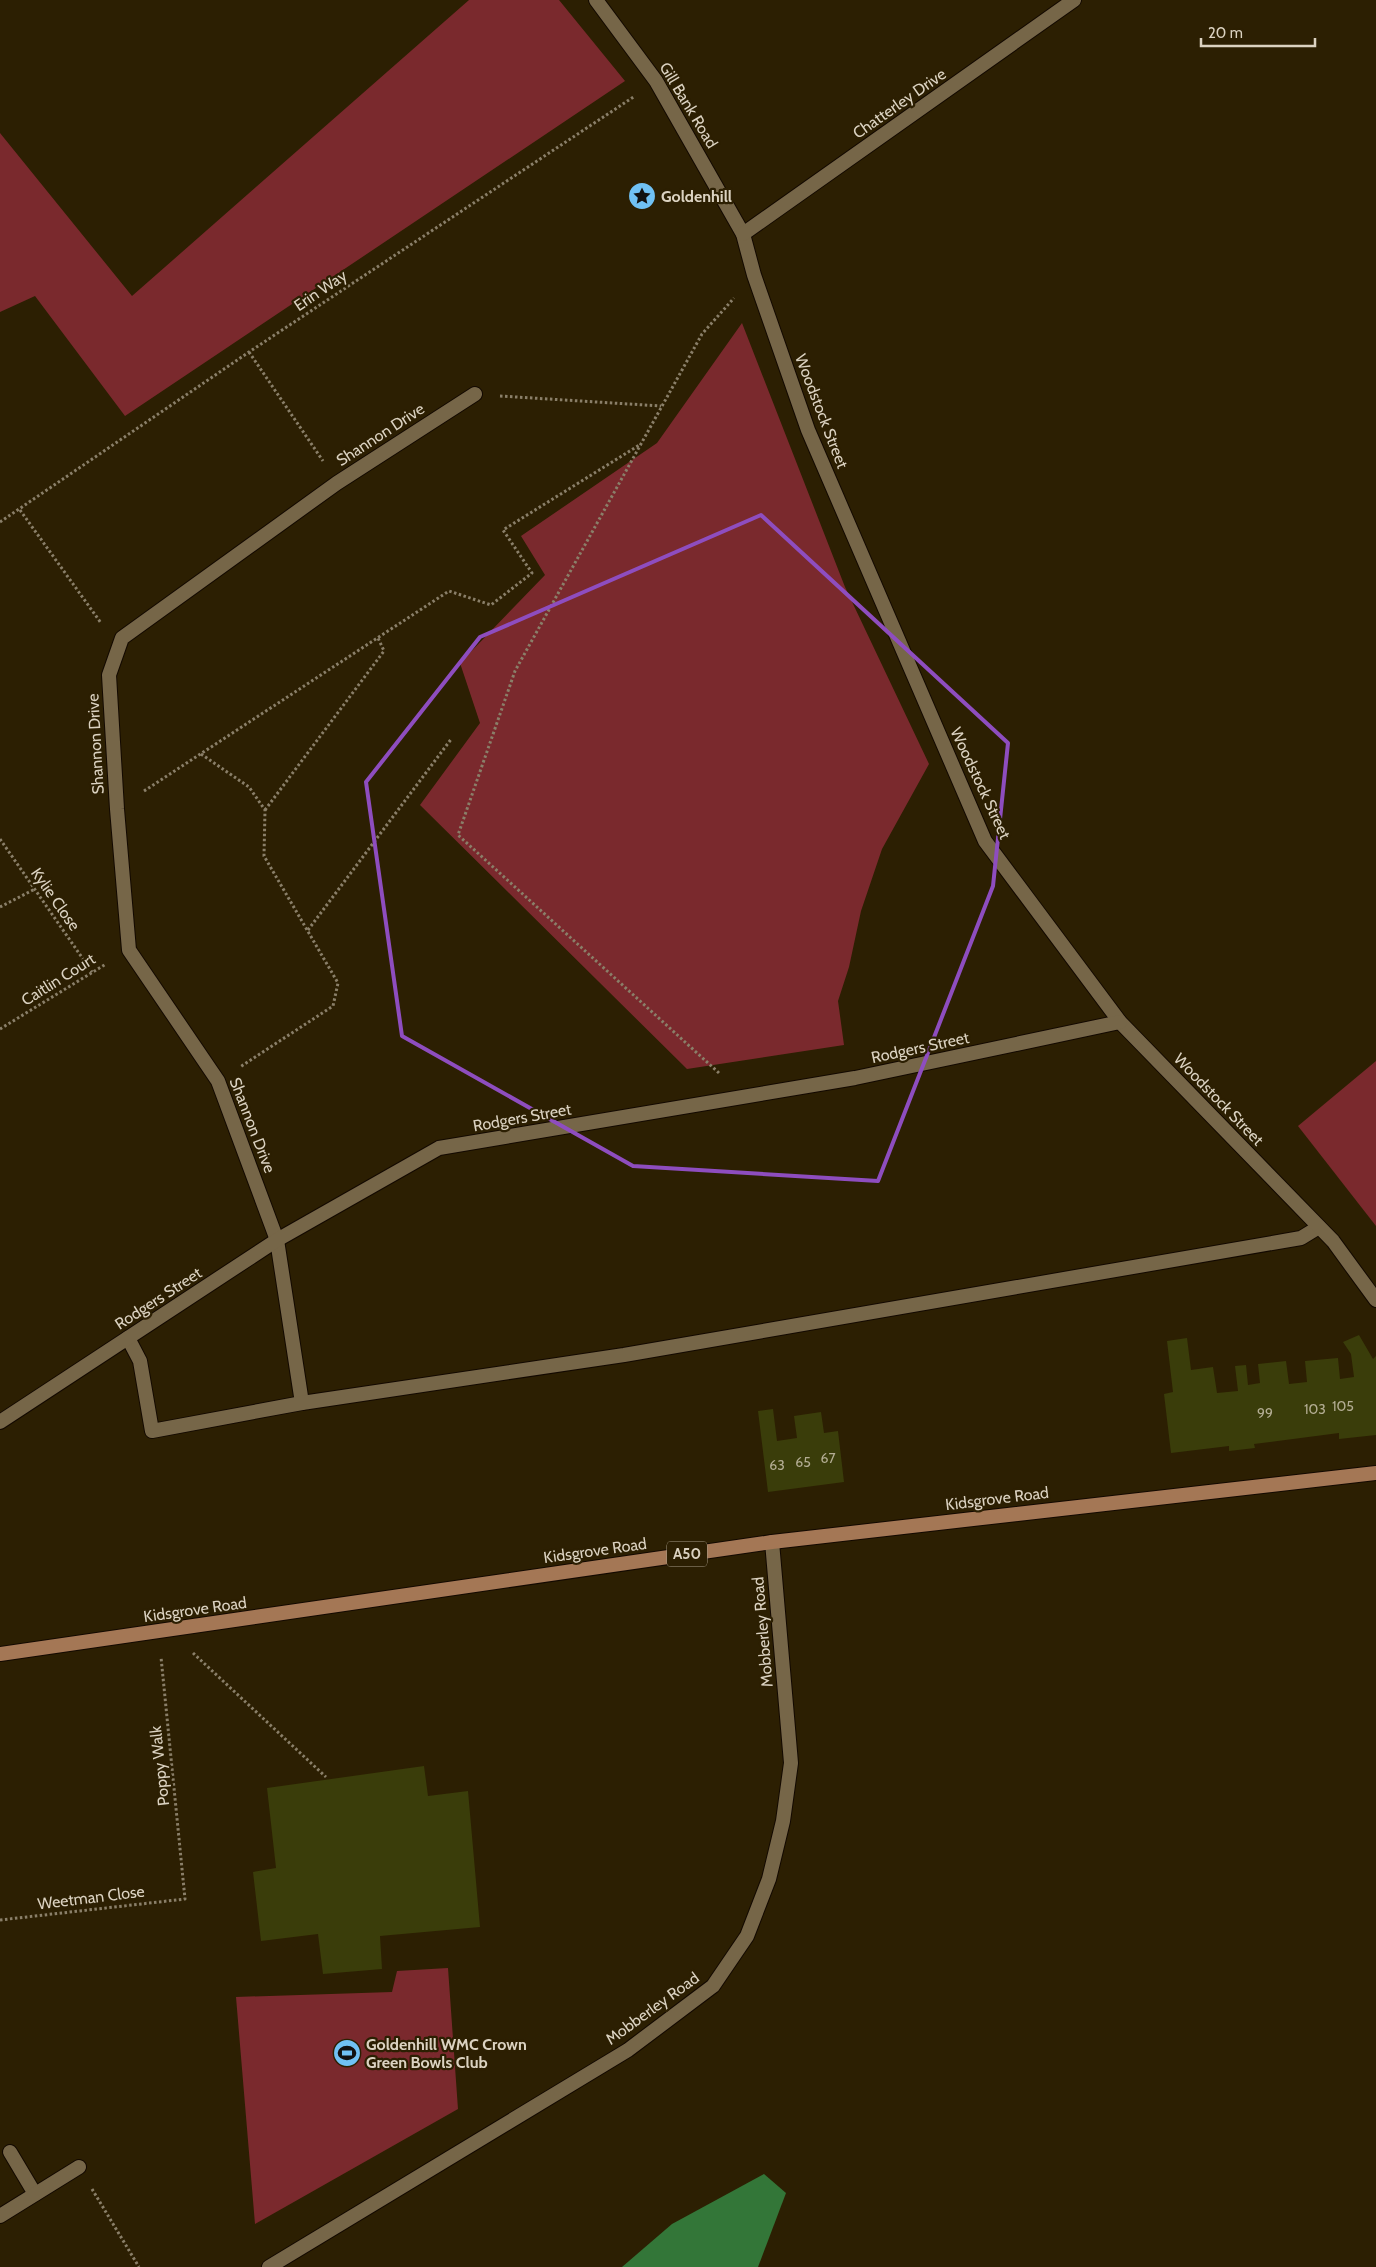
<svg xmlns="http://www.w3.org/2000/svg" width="1376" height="2267" font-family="Cabin,sans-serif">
	<rect width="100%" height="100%" fill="#2c1f02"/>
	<!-- green -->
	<g fill="#7a292d">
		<polygon points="469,0 559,0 625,81 125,416 35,296 0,312 0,133 132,296"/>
		<polygon points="742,323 845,587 929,764 882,849 861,911 849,967 838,1001 844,1045 687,1069 420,805 480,723 460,663 545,575 521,536 657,443"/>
		<polygon points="1376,1061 1376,1226 1298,1126"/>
		<polygon points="448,1968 458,2109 255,2224 236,1997 392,1992 397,1971"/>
	</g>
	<!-- water -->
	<polygon fill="#337638" points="764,2174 786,2193 758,2267 622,2267 672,2224"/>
	<!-- building -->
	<g fill="#3a3d0a">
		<polygon points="1359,1335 1373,1359 1376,1356 1376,1435 1339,1439 1339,1433 1254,1444 1255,1448 1229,1451 1229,1446 1171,1453 1164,1394 1173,1392 1167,1341 1187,1338 1191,1370 1213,1367 1217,1393 1238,1391 1235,1366 1246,1365 1248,1385 1260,1383 1258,1364 1286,1361 1289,1384 1307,1382 1305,1361 1338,1358 1340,1379 1354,1377 1351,1354 1343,1342"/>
		<polygon points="773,1409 777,1441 797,1438 794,1416 821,1412 824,1433 838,1431 844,1482 768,1492 758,1411"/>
		<polygon points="424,1766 428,1796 468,1791 480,1927 380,1936 382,1969 323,1974 318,1934 261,1941 253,1872 276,1868 267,1788"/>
	</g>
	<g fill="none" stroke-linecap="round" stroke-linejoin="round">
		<!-- service casing -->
		<g stroke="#130900" stroke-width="16">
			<g id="service">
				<polyline points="277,1240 302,1403"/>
				<polyline points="128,1338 140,1361 152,1431 302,1403 624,1355 1301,1238 1319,1227"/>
			</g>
		</g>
		<!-- minor casing -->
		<g stroke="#130900" stroke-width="16">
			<g id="minor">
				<polyline points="596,0 656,81 743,234 754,275 808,430 985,841 1120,1022 1333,1241 1376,1300"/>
				<polyline points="743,234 1074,0"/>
				<polyline points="277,1240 218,1081 129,950 117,809 109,675 122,638 337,483 475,394"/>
				<polyline points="0,1422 277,1240 439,1148 855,1078 1120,1022"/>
				<polyline points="10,2152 35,2194"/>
				<polyline points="0,2216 79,2167"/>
				<polyline points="269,2267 628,2050 713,1986 747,1936 769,1879 783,1821 791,1763 772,1542"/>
			</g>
		</g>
		<!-- primary casing -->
		<g stroke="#130900" stroke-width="16">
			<polyline id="primary" points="0,1654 772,1542 1376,1473"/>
		</g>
		<!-- path -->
		<g stroke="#8a7f69" stroke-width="3" stroke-dasharray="2.5 2.5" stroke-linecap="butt">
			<polyline points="249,352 323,461"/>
			<polyline points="500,396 661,406"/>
			<polyline points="20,510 101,623"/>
			<polyline points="0,522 249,352 635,96"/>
			<polyline points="201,754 249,787 265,810 264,856 338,983 333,1006 240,1067"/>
			<polyline points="144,791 449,591 491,605 532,573 503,530 641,444"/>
			<polyline points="265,810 384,651 378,638"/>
			<polyline points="0,839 92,972"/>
			<polyline points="0,907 35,889"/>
			<polyline points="308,930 452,738"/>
			<polyline points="0,1029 106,964"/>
			<polyline points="719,1073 458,835 515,671 702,334 734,298"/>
			<polyline points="193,1653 326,1777"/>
			<polyline points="0,1920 185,1899 161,1657"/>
			<polyline points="92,2189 139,2267"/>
		</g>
		<!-- service -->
		<use href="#service" stroke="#766648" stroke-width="14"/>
		<!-- minor -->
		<use href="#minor" stroke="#766648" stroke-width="14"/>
		<!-- primary -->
		<use href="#primary" stroke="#a47755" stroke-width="14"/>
	</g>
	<!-- marked area -->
	<path fill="none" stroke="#8e4dbf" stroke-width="4" stroke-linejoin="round" d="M761 515 1008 743 993 886 878 1181 633 1166 402 1036 366 782 480 637Z"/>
	<!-- icons -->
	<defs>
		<g id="sight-disc" transform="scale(1.4375)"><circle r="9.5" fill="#70c1f4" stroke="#2c1f02"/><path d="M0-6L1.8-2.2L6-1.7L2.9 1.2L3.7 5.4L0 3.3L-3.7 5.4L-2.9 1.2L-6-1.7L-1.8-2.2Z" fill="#111"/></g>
		<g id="stadium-disc" transform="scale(1.4375)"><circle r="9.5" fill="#70c1f4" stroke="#2c1f02"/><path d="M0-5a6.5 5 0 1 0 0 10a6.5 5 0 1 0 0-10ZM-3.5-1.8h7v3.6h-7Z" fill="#111"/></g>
	</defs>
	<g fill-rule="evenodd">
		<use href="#sight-disc" x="642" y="196"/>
		<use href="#stadium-disc" x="347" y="2053"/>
	</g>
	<g text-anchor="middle" stroke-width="4.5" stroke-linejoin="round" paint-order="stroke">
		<!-- number labels -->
		<g font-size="14" fill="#b3ad93">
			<text x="1343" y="1411">105</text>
			<text x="1315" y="1414">103</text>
			<text x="1265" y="1418">99</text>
			<text x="828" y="1463">67</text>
			<text x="803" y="1467">65</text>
			<text x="777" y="1470">63</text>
		</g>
		<!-- shield labels -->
		<rect fill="#2c1f02" stroke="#a69c88" stroke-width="1" x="667" y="1541.5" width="40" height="25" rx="4"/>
		<g font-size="15" font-weight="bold" fill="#dbd2c1">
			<text x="687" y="1559">A50</text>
		</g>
		<!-- street labels -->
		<g font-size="16" fill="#dbd2c1" stroke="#2c1f02">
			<text transform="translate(899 103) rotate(-35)" y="6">Chatterley Drive</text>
			<text transform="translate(689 105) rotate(59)" y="6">Gill Bank Road</text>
			<text transform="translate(320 290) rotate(-34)" y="6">Erin Way</text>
			<text transform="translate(822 411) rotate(69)" y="6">Woodstock Street</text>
			<text transform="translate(380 434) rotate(-33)" y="6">Shannon Drive</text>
			<text transform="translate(95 744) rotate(-93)" y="6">Shannon Drive</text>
			<text transform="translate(981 783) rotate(65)" y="6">Woodstock Street</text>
			<text transform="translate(56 899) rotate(55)" y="6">Kylie Close</text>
			<text transform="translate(58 979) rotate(-32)" y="6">Caitlin Court</text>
			<text transform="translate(920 1047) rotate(-12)" y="6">Rodgers Street</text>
			<text transform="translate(1219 1099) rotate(46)" y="6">Woodstock Street</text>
			<text transform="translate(522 1117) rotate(-10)" y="6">Rodgers Street</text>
			<text transform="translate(253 1125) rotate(69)" y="6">Shannon Drive</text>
			<text transform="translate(158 1298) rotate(-33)" y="6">Rodgers Street</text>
			<text transform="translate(997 1498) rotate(-7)" y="6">Kidsgrove Road</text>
			<text transform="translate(595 1550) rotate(-8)" y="6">Kidsgrove Road</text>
			<text transform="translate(195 1609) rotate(-8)" y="6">Kidsgrove Road</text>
			<text transform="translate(762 1632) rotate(-95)" y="6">Mobberley Road</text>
			<text transform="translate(159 1766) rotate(-96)" y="6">Poppy Walk</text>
			<text transform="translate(91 1897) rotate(-7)" y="6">Weetman Close</text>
			<text transform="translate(652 2008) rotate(-36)" y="6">Mobberley Road</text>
		</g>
		<!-- poi labels -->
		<g font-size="16" font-weight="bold" fill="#dbd2c1" stroke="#2c1f02" text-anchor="start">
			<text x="661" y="202">Goldenhill</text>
			<text x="366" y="2050">Goldenhill WMC Crown<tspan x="366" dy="18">Green Bowls Club</tspan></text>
		</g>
	</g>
	<!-- scale -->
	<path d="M1201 38v8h114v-8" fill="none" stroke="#dbd2c1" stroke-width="2.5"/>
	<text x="1208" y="38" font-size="15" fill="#dbd2c1" stroke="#2c1f02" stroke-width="4" paint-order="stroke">20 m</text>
</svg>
